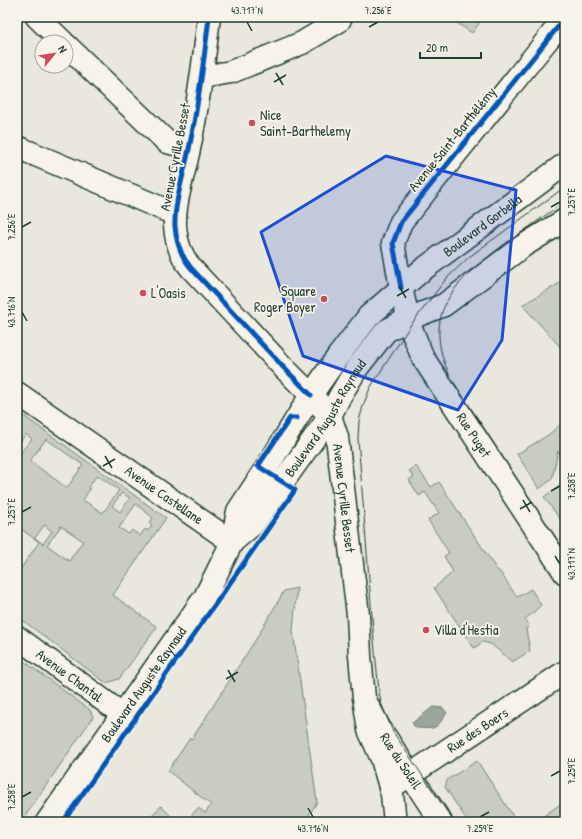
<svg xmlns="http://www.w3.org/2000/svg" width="582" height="839" font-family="'Patrick Hand',sans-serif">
	<rect width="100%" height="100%" fill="#eae8dd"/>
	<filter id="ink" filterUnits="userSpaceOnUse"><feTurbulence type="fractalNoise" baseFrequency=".025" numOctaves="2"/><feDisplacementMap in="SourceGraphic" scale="8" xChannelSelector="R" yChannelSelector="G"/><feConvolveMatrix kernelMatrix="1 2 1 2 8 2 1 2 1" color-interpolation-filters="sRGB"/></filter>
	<g filter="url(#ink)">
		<!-- green -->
		<g fill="#c8ccc1" stroke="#74847a" fill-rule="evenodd">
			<polygon points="448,17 484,17 472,33"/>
			<polygon points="565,280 565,352 522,305"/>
			<path d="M17 411 166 518 113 595 157 627 119 679 106 683 17 616V574L39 542 17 526V449L21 452 32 439 26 434 17 446V426L20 422 17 420ZM46 439 83 465 67 488 30 461ZM97 475 119 490 103 513 83 500 90 489 88 488ZM122 493 130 498 120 512 112 506ZM136 504 153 518 149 523 152 526 148 531 145 529 140 536 132 530 129 534 119 528ZM44 525 52 531 43 544 35 538ZM61 526 83 541 69 561 47 545Z"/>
			<polygon points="565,421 565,462 558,451 552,479 539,489 517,454 548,435"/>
			<polygon points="416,466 431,487 439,482 497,570 500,572 517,597 531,589 541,605 532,614 525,619 529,626 526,629 530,651 512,662 491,644 483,642 474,648 434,588 453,572 444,556 449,553 428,520 439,513 425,492 419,496 409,480 414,477 409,471"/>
			<polygon points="565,482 565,526 544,497"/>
			<polygon points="297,588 293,631 317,802 305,822 185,822 198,808 205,813 211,805 168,771 190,738 192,739 256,639 284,591"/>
			<polygon points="17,656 90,710 93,717 21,822 17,822"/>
			<polygon points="477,761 517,822 468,822 445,787 447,780"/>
			<polygon points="565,794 565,822 535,822 562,803"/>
			<polygon points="161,806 177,822 145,822"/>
		</g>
		<!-- water -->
		<path fill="#9ca69c" stroke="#6a7c72" d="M433 707 443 708 447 713C435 730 437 729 416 728L412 723Z"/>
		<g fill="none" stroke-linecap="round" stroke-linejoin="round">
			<!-- minor casing -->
			<g stroke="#1f3d34" stroke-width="25">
				<g id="minor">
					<polyline points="37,17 63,42"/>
					<polyline points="66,45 167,142 189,148"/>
					<polyline points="202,77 231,72 302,43 339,21 341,17"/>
					<polyline points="17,147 175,214"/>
					<polyline points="401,288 393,243 401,222 565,18"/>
					<path id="s1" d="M17 393 232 542"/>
					<path id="s2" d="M17 637 122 714"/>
					<polyline points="365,704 369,730 382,759 392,794 395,822"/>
					<path id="s3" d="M390 788 565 672"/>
				</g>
			</g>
			<!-- tertiary casing -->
			<g stroke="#1f3d34" stroke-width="25">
				<path id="tertiary" d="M209 17C204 61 198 105 189 149 184 173 174 203 175 226 176 242 181 256 191 268L284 368 311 395"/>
			</g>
			<!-- secondary casing -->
			<g stroke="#1f3d34" stroke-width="25">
				<g id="secondary">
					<path id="s4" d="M401 288 410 326 423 358 565 573"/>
					<path id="s5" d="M311 395 330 416 337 437 358 615 360 656 364 698 379 727 441 822"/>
				</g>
			</g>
			<!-- primary casing -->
			<g stroke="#1f3d34" stroke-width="25">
				<g id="primary">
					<path id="s6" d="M232 542 252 525 330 416 340 396 357 368 386 331 408 319 444 305 523 246 565 220"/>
					<path id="s7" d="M47 822 205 597 232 542 238 511 272 459 311 395 339 355 369 316 421 271 565 164"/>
				</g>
			</g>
			<!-- minor -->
			<use href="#minor" stroke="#f7f3e8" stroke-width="22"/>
			<!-- tertiary -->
			<use href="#tertiary" stroke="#f7f3e8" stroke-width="22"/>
			<!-- secondary -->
			<use href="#secondary" stroke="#f7f3e8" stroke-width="22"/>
			<!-- primary -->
			<use href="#primary" stroke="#f7f3e8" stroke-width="22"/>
			<!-- tram -->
			<g stroke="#1f3d34" stroke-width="1">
				<path d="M565 201C545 216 525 230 505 244 455 281 419 313 451 378L565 552"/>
				<polyline points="454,822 393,732 381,703 379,691 374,642 358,439 359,421 363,406 370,388 410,326 446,279 469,257 565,187"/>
			</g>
			<!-- cycleway casing -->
			<g stroke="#f7f3e8" stroke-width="8">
				<g id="cycleway">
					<path d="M209 17C204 61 198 105 189 149 184 173 174 203 175 226 176 242 181 256 191 268L284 368 311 395"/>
					<polyline points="401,288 393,243 401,222 565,18"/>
					<polyline points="63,822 295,490 258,466 290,418 297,418"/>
				</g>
			</g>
			<!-- cycleway -->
			<use href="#cycleway" stroke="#0057b8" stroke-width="5"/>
		</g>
	</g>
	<!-- marked area -->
	<path fill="#1d4ed8" fill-opacity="0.2" stroke="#1d4ed8" stroke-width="3" stroke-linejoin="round" d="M386 156 516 190 502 340 458 410 303 356 261 232Z"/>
	<!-- ticks -->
	<path fill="none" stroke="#1f3d34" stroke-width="1.5" d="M247 22 252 31M369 27 378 22M276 73 283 85M274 82 286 75M551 207 560 202M22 227 31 222M399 286 406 298M397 296 409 289M22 312 27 321M105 456 112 468M103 466 115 459M551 491 560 486M523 500 530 512M520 509 532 502M22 512 31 507M555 556 560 564M228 670 235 682M226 679 238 672M551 776 560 771M22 797 31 792M308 808 313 817M480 817 489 812"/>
	<!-- markers -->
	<g fill="#d1495b" stroke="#f7f3e8" stroke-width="1.5">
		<circle cx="252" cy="123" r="4"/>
		<circle cx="143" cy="293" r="4"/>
		<circle cx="324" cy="299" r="4"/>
		<circle cx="426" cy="630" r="4"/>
	</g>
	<g text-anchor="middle" stroke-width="3.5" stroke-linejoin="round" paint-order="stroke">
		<!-- poi labels -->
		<g font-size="14" fill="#1f3d34" stroke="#f7f3e8" text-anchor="start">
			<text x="260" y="120">Nice<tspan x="260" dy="16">Saint-Barthelemy</tspan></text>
			<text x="316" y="296" text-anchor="end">Square<tspan x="316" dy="16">Roger Boyer</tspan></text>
			<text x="151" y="298">L'Oasis</text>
			<text x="434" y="635">Villa d'Hestia</text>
		</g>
		<!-- street labels -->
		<g font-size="14" fill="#1f3d34" stroke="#f7f3e8">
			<text transform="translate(452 139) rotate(-51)" y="5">Avenue Saint-Barthélémy</text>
			<text transform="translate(175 157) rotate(-79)" y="5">Avenue Cyrille Besset</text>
			<text dy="5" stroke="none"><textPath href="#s7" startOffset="748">Boulevard Gorbella</textPath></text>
			<text dy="5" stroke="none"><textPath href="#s6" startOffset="156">Boulevard Auguste Raynaud</textPath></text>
			<text dy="5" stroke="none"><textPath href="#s4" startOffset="166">Rue Puget</textPath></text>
			<text dy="5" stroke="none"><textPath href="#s1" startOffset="179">Avenue Castellane</textPath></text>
			<text dy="5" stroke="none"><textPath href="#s5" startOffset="112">Avenue Cyrille Besset</textPath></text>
			<text dy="5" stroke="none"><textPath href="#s2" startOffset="65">Avenue Chantal</textPath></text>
			<text dy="5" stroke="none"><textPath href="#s7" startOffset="168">Boulevard Auguste Raynaud</textPath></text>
			<text dy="5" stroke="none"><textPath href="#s3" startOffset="105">Rue des Boers</textPath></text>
			<text dy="5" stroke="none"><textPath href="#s5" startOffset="386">Rue du Soleil</textPath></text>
		</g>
	</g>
	<!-- margin -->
	<rect width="582" height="839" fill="none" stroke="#f7f3e8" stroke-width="44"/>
	<!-- north arrow -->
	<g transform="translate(54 54) rotate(60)"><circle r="19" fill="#f7f3e8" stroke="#a1aaa0"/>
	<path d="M0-3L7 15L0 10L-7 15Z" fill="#d1495b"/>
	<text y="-6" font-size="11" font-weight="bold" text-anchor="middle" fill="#1f3d34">N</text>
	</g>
	<!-- scale -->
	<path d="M420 52v6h61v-6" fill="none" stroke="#1f3d34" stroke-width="2"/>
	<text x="426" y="52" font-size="12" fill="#1f3d34" stroke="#f7f3e8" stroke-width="3" paint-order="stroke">20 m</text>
	<rect x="22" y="22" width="538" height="795" fill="none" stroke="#1f3d34" stroke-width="1.5"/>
	<g font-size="10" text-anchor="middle" fill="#1f3d34">
		<text x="247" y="14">43.717°N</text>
		<text x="378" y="14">7.256°E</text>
		<text transform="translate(571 202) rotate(-90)" y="4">7.257°E</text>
		<text transform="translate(11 227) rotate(-90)" y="4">7.256°E</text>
		<text transform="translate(11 312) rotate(-90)" y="4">43.716°N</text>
		<text transform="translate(571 486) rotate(-90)" y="4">7.258°E</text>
		<text transform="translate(11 512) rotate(-90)" y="4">7.257°E</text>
		<text transform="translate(571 564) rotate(-90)" y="4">43.717°N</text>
		<text transform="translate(571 771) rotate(-90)" y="4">7.259°E</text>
		<text transform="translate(11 797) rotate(-90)" y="4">7.258°E</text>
		<text x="313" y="832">43.716°N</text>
		<text x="480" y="832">7.259°E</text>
	</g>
</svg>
